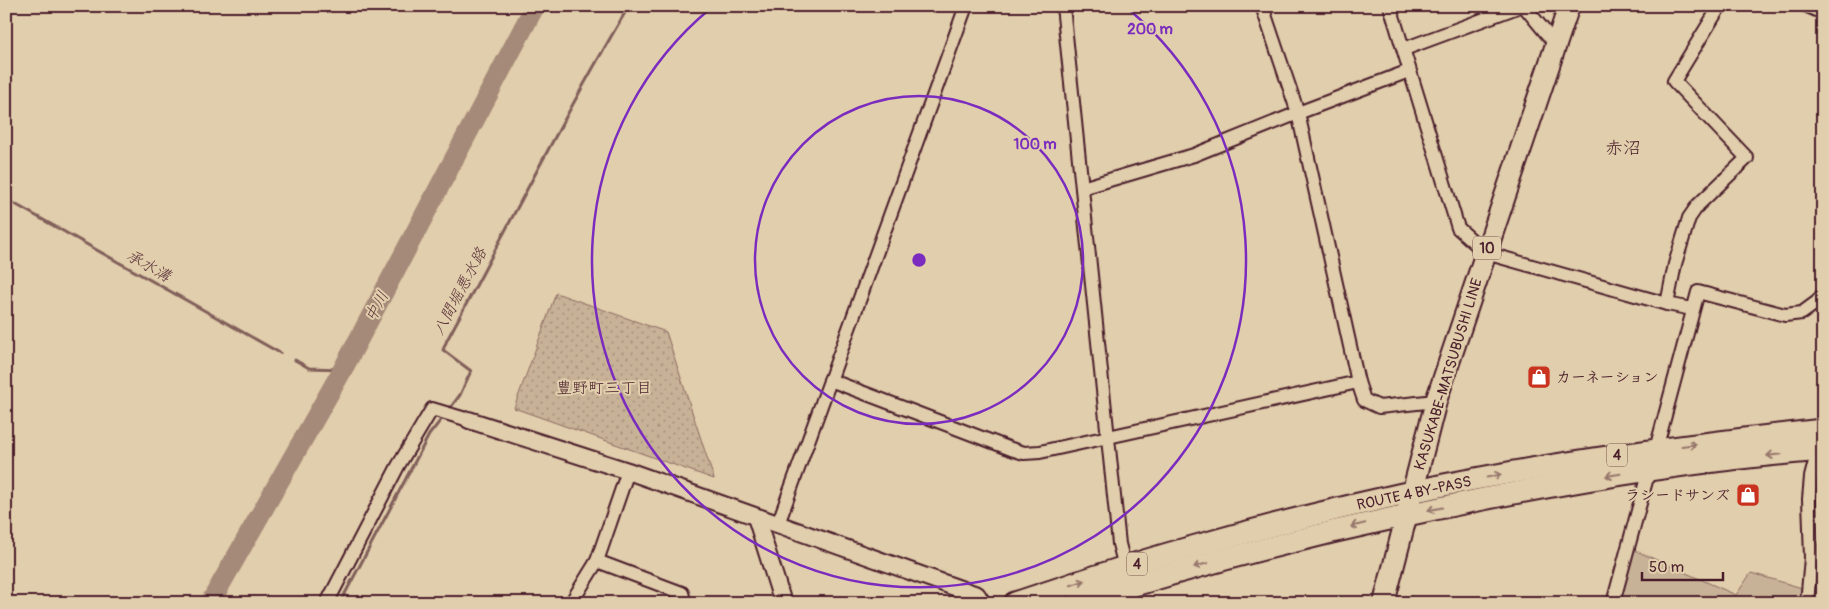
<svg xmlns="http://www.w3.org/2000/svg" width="1829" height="609" font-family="Pangolin,'Klee One',sans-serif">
	<defs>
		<pattern id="grass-dots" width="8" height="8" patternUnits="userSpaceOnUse" patternTransform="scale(1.25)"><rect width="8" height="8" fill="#c8b297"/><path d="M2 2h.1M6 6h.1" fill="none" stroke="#a4907b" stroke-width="1.8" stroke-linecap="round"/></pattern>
	</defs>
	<rect width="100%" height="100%" fill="#e1ceac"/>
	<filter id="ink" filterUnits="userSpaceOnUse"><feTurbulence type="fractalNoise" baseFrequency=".02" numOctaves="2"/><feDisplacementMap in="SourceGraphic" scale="10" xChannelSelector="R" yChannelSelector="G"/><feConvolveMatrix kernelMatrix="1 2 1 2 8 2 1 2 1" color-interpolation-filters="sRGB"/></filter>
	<g filter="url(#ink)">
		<!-- grass -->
		<polygon fill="url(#grass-dots)" stroke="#896861" points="556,293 666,332 714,479 514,408"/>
		<!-- green -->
		<polygon fill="#c8b297" stroke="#896861" points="1634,550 1736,595 1751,573 1802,588 1801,603 1619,603"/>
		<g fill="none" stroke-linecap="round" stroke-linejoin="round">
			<!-- stream -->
			<g stroke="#815f5a" stroke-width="3">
				<polyline points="6,199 280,353"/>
				<polyline points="295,360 309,368 343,369"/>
				<path d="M448 411 460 395 471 371 443 350 447 340C507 229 564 115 629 6"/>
				<polyline points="340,603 429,435 444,416"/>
			</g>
			<!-- river -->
			<polyline stroke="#a68a79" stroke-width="20" points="210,603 343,369 535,6"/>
			<!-- minor casing -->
			<g stroke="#4a1f2b" stroke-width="16">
				<g id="minor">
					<polyline points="1063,6 1119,544 1125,567"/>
					<polyline points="1262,6 1298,113 1358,382 1364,400 1379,407 1436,401"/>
					<polyline points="1390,6 1458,228 1486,253 1667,304 1692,309"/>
					<polyline points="1524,6 1556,45"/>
					<polyline points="1807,6 1823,13"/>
					<polyline points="1404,49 1520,6"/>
					<polyline points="1082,188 1194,155 1298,113 1409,71"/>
					<polyline points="1667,304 1675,264 1689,218 1698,205 1747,158 1674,81 1720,6"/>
					<polyline points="830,380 1011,449 1024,453 1040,452 1358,382"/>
					<polyline points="1656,449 1698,292 1785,315 1802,313 1817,302 1823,294"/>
					<polyline points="778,524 966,6"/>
					<polyline points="597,561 628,471"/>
					<polyline points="327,603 398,466 432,409 469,420"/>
					<polyline points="571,603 597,561 682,593 685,603"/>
					<polyline points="1613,603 1649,470"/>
					<polyline points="1807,603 1811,558 1809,499 1811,477 1818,450"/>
				</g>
			</g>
			<!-- tertiary casing -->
			<g stroke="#4a1f2b" stroke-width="20">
				<g id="tertiary">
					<polyline points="469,420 628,471 977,595 982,603"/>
					<polyline points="756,517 783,603"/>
				</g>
			</g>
			<!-- primary casing -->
			<g stroke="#4a1f2b" stroke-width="24">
				<polyline id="primary" points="1384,603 1436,401 1569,6"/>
			</g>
			<!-- trunk casing -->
			<g stroke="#4a1f2b" stroke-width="25">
				<g id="trunk">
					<path d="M1015 603C1073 584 1130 564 1189 548 1273 524 1358 503 1444 485 1569 460 1696 444 1823 430"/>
					<path d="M1077 603C1186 568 1295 539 1407 515 1544 485 1683 461 1823 450"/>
				</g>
			</g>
			<!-- minor -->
			<use href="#minor" stroke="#e1ceac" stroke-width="12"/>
			<!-- tertiary -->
			<use href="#tertiary" stroke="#e1ceac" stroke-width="16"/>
			<!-- primary -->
			<use href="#primary" stroke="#e1ceac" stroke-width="20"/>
			<!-- trunk -->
			<use href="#trunk" stroke="#e1ceac" stroke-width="21"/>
		</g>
		<!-- one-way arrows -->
		<defs><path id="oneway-shaft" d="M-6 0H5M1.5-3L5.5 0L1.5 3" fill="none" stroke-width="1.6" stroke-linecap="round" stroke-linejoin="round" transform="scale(1.25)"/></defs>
		<g stroke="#96766c">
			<use href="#oneway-shaft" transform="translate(1689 445) rotate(-7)"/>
			<use href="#oneway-shaft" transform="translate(1774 455) rotate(174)"/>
			<use href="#oneway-shaft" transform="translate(1613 475) rotate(171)"/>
			<use href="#oneway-shaft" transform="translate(1494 476) rotate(-11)"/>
			<use href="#oneway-shaft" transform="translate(1435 509) rotate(168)"/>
			<use href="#oneway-shaft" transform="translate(1358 525) rotate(167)"/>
			<use href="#oneway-shaft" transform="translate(1201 565) rotate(164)"/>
			<use href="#oneway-shaft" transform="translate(1078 583) rotate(-18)"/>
		</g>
	</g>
	<!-- distance rings -->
	<g fill="none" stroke="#7b2cbf" stroke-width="2.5">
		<circle cx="919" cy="260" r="164"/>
		<path d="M1127 8A327 327 0 1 1 711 8"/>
	</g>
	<!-- icons -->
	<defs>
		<g id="shop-square" transform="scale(1.25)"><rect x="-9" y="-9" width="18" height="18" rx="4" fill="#c8321e" stroke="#e1ceac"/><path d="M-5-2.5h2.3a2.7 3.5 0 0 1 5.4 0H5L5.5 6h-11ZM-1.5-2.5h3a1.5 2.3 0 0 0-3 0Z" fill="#fff"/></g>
	</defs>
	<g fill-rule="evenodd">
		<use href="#shop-square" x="1539" y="377"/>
		<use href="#shop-square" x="1748" y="495"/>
	</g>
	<g text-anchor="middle" stroke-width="4" stroke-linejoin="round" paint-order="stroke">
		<!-- shield labels -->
		<g fill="#e1ceac" stroke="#775452" stroke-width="1">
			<rect x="1473" y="236.5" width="28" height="23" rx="4"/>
			<rect x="1607" y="443.5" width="20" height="23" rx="4"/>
			<rect x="1127" y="552.5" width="20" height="23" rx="4"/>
		</g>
		<g font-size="14" font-weight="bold" fill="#4a1f2b">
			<text x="1487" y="253">10</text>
			<text x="1617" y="460">4</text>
			<text x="1137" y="569">4</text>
		</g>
		<!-- street labels -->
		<g font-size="15" fill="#4a1f2b" stroke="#e1ceac">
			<text transform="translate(1448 374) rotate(-73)" y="5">KASUKABE-MATSUBUSHI LINE</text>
			<text transform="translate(1414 493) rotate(-12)" y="5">ROUTE 4 BY-PASS</text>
		</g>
		<!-- poi labels -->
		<g font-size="15" font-weight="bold" fill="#4a1f2b" stroke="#e1ceac" text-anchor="start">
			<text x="1556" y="382">カーネーション</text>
			<text x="1730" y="500" text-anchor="end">ラシードサンズ</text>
		</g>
		<!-- water labels -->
		<g font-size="16" font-style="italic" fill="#5c343b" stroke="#e1ceac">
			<text transform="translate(149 265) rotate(29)" y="6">承水溝</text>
			<text transform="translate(459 291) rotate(-62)" y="6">八間堀悪水路</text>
			<text transform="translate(376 306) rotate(-62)" y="6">中川</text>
		</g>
		<!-- neighbourhood labels -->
		<g font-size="16" fill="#4a1f2b" stroke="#e1ceac">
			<text x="604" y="393">豊野町三丁目</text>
		</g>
		<!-- quarter labels -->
		<g font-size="18" fill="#4a1f2b" stroke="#e1ceac">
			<text x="1623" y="154">赤沼</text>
		</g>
	</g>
	<circle cx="919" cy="260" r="8" fill="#7b2cbf" stroke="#e1ceac" stroke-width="2.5"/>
	<g font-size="15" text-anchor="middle" font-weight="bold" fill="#7b2cbf" stroke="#e1ceac" stroke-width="4" stroke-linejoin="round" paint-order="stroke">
		<text x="1150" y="34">200 m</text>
		<text x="1035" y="149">100 m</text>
	</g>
	<!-- margin -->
	<rect width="1829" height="609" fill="none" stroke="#e1ceac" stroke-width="25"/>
	<rect x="12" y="12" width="1804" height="584" fill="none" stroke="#4a1f2b" stroke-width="2" filter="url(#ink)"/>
	<!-- scale -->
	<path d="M1642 572v8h81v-8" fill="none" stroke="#4a1f2b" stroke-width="2.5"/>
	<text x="1649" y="572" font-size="15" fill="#4a1f2b" stroke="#e1ceac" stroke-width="4" paint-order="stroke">50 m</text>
</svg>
